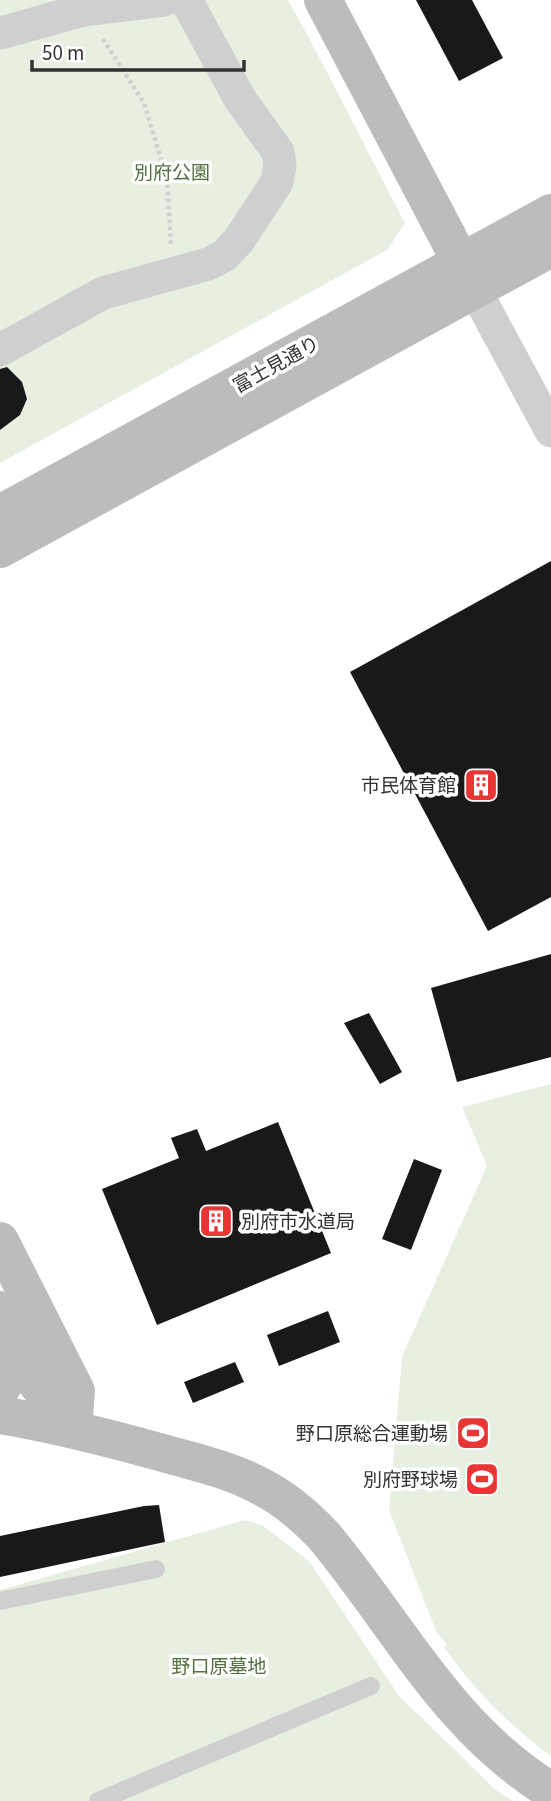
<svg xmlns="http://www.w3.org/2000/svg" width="551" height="1801" font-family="'Source Sans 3','Noto Sans JP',sans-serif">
	<rect width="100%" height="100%" fill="#fff"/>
	<!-- green -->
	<g fill="#e7efe1">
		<path d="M0 0H288C329 73 366 149 405 223L387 250 0 463Z"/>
		<path d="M551 1084V1756C509 1725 474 1690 444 1647L447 1645 436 1631 389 1510 402 1357 487 1166 462 1107Z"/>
		<polygon points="245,1520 262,1525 309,1561 399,1696 496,1790 513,1801 0,1801 0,1590"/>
	</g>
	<!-- building -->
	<g fill="#191919">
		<polygon points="416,0 472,0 503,58 459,81"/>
		<polygon points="7,367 22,382 27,399 20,415 0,430 0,369"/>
		<polygon points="551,561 551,897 488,931 350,672"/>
		<polygon points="551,954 551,1057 457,1082 431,988"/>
		<polygon points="369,1013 402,1072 380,1084 344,1023"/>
		<polygon points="278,1122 331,1253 157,1325 102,1189 179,1158 171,1138 197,1129 206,1151"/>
		<polygon points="414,1159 442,1170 411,1250 382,1239"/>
		<polygon points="328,1311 340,1342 279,1366 267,1335"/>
		<polygon points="235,1362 244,1382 193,1403 184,1382"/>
		<polygon points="159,1505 165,1542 0,1577 0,1536 144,1506"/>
	</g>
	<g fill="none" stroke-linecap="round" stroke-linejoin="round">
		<!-- path -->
		<polyline stroke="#cfcfcf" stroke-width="4.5" stroke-dasharray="3.5 3.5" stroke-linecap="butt" points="103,39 144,103 167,179 171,246"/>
		<!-- lane -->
		<g stroke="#cfcfcf" stroke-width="18">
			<polyline points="0,1601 156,1569"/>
			<polyline points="98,1801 371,1686"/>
		</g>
		<!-- street -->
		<g stroke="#cfcfcf" stroke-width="33">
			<polyline points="0,33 83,10 164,0"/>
			<polyline points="475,290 551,431"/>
			<polyline points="0,350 103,293 208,264 224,256 239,240 277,182 280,166 278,152 240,99 186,0"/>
		</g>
		<!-- secondary -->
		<g stroke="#bcbcbc" stroke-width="38">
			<polyline points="323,0 472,283"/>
			<polyline points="0,514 551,213"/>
			<polyline points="0,549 551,248"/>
			<polyline points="0,1241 76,1391 73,1429"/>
			<polyline points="0,1310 38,1385 73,1429"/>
			<path d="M0 1390C13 1372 16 1358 13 1336"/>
			<path d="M0 1415C55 1424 109 1438 163 1453 196 1462 230 1470 260 1486 284 1498 305 1516 324 1536 399 1626 447 1727 551 1791"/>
		</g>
	</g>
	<!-- icons -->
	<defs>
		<g id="building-square" transform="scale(1.75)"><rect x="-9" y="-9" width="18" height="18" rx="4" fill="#e83635" stroke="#fff"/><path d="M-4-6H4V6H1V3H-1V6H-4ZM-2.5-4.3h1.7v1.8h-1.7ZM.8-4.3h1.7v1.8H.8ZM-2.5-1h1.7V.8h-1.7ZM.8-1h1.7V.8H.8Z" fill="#fff"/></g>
		<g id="stadium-square" transform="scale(1.75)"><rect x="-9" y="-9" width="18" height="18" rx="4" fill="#e83635" stroke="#fff"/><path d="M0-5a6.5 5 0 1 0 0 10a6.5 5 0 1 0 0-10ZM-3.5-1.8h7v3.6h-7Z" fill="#fff"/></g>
	</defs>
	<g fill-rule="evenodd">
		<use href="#building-square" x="481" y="785"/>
		<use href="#building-square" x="216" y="1221"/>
		<use href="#stadium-square" x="473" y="1433"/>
		<use href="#stadium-square" x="482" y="1479"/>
	</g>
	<g text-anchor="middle" stroke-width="7" stroke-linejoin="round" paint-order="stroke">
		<!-- park labels -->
		<g font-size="19" fill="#51703e" stroke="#fff">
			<text x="172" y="179">別府公園</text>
			<text x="219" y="1673">野口原墓地</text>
		</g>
		<!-- street labels -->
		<g font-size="19" fill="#323232" stroke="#fff">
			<text transform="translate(276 364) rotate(-29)" y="7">富士見通り</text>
		</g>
		<!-- poi labels -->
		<g font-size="19" fill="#323232" stroke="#fff" text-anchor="end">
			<text x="456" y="792">市民体育館</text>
			<text x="241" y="1228" text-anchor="start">別府市水道局</text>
			<text x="448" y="1440">野口原総合運動場</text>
			<text x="458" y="1486">別府野球場</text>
		</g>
	</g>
	<!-- scale -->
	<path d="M32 60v10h212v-10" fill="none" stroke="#323232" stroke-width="3.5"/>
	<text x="42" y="60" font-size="21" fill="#323232" stroke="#ffffff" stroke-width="5" paint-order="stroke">50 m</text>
</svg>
